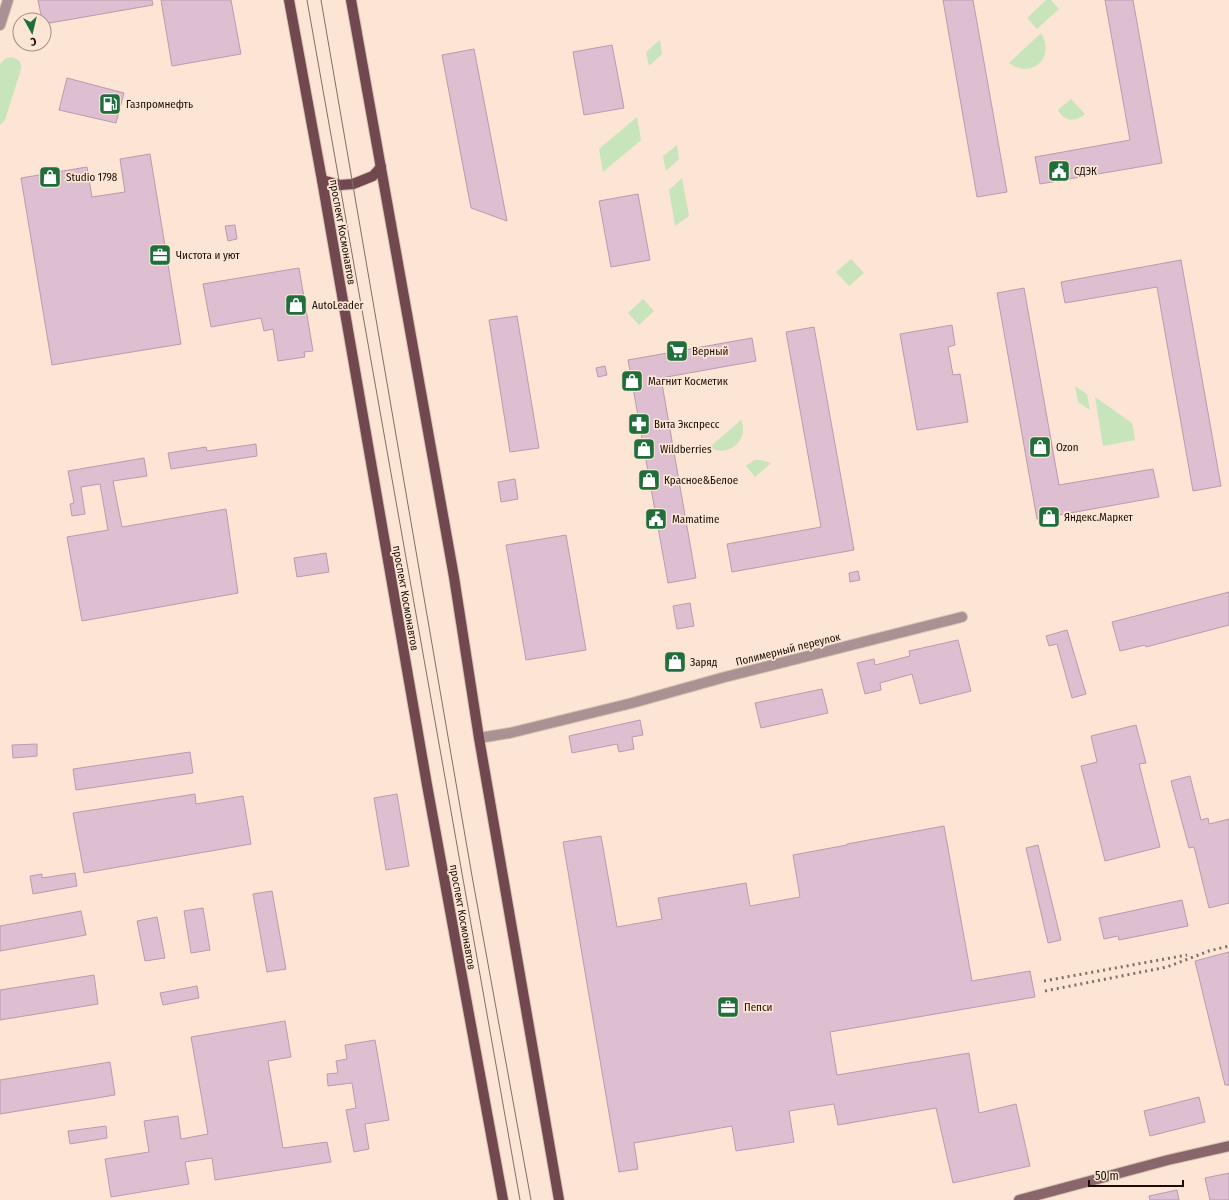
<svg xmlns="http://www.w3.org/2000/svg" width="1229" height="1200" font-family="'Fira Sans Condensed',sans-serif">
	<rect width="100%" height="100%" fill="#fce5d4"/>
	<!-- green -->
	<g fill="#c7e4bb">
		<polygon points="1046,0 1051,0 1059,9 1037,29 1027,18"/>
		<path d="M1041 33C1056 58 1031 80 1009 63Z"/>
		<polygon points="660,40 662,54 649,66 646,52"/>
		<path d="M10 57C17 58 22 61 21 69L5 120 0 125V64L5 59Z"/>
		<path d="M1071 99 1085 114C1076 122 1064 122 1058 110Z"/>
		<polygon points="637,117 641,140 603,172 599,149"/>
		<polygon points="677,145 679,159 666,171 663,156"/>
		<polygon points="682,178 689,216 675,226 669,190"/>
		<polygon points="851,259 864,273 849,286 836,272"/>
		<polygon points="643,299 654,311 639,325 628,313"/>
		<polygon points="1075,386 1087,394 1090,410 1078,402"/>
		<polygon points="1095,397 1132,423 1135,440 1103,446"/>
		<path d="M741 420C750 439 728 459 710 447Z"/>
		<polygon points="755,460 761,460 771,463 755,477 746,466 750,463"/>
	</g>
	<!-- building -->
	<g fill="#debfd1" stroke="#b99bad">
		<polygon points="38,0 152,0 153,5 44,24 44,20 42,20"/>
		<polygon points="161,0 231,0 241,54 172,66"/>
		<polygon points="943,0 973,0 1007,192 977,197"/>
		<polygon points="1105,0 1133,0 1162,163 1040,184 1035,157 1130,140"/>
		<polygon points="612,45 624,108 584,115 573,52"/>
		<polygon points="474,49 507,221 471,208 442,55"/>
		<polygon points="67,78 124,93 116,123 59,110"/>
		<polygon points="150,154 181,344 52,365 21,178 87,167 92,197 125,192 120,159"/>
		<polygon points="638,194 650,260 611,267 599,201"/>
		<polygon points="235,225 237,239 228,241 225,226"/>
		<polygon points="1181,260 1221,486 1193,491 1157,287 1065,303 1061,282"/>
		<polygon points="299,268 313,351 304,352 305,357 278,361 273,329 264,331 261,318 211,327 203,284"/>
		<polygon points="1024,288 1059,485 1153,469 1159,497 1037,519 997,293"/>
		<polygon points="517,316 539,448 510,452 489,320"/>
		<polygon points="952,325 955,345 948,347 953,375 960,374 968,422 917,430 900,334"/>
		<polygon points="814,327 854,550 732,572 727,544 821,527 786,332"/>
		<polygon points="752,338 756,361 661,378 696,578 668,583 628,360"/>
		<polygon points="605,366 607,375 598,377 596,368"/>
		<polygon points="256,444 257,456 171,469 168,453 206,447 207,451"/>
		<polygon points="144,458 147,476 113,481 122,527 226,509 238,593 82,621 67,537 108,530 100,484 81,487 85,514 72,516 70,504 74,503 68,471"/>
		<polygon points="515,479 518,499 501,502 498,482"/>
		<polygon points="566,535 586,650 526,660 506,545"/>
		<polygon points="326,553 329,572 297,577 294,558"/>
		<polygon points="858,571 860,580 850,582 849,573"/>
		<polygon points="1229,592 1229,625 1146,647 1145,645 1120,651 1112,622"/>
		<polygon points="690,603 694,626 677,629 673,606"/>
		<polygon points="1067,630 1086,694 1072,698 1057,644 1049,646 1046,636"/>
		<polygon points="958,640 971,691 920,704 912,674 880,683 881,690 865,694 857,663 874,659 875,665 910,656 909,651"/>
		<polygon points="822,689 828,713 761,728 755,703"/>
		<polygon points="640,720 643,735 632,737 634,749 619,752 617,744 572,753 569,736"/>
		<polygon points="1136,725 1146,763 1139,764 1160,847 1105,861 1081,766 1097,762 1091,736"/>
		<polygon points="37,744 37,756 13,758 12,745"/>
		<polygon points="190,752 193,773 76,790 73,769"/>
		<polygon points="1190,776 1201,820 1208,818 1209,824 1229,819 1229,903 1209,908 1194,847 1189,848 1171,781"/>
		<polygon points="195,794 196,804 243,796 251,844 84,873 73,813"/>
		<polygon points="397,794 409,866 386,870 374,798"/>
		<polygon points="944,826 972,981 1030,971 1035,997 830,1032 837,1075 969,1053 979,1113 1016,1104 1030,1166 953,1183 936,1108 838,1125 834,1104 789,1111 794,1142 736,1151 732,1126 634,1143 638,1169 619,1172 563,842 601,836 617,927 662,919 658,898 746,883 750,906 800,897 793,855 847,845 847,844"/>
		<polygon points="1038,845 1061,940 1048,943 1026,848"/>
		<polygon points="75,873 77,886 33,894 30,876 42,874 42,878"/>
		<polygon points="272,891 286,969 267,972 253,894"/>
		<polygon points="1182,900 1188,926 1119,940 1118,936 1104,939 1099,918"/>
		<polygon points="203,908 210,950 191,953 184,911"/>
		<polygon points="81,911 86,935 0,951 0,926"/>
		<polygon points="157,917 165,958 145,961 137,921"/>
		<polygon points="1229,952 1229,1085 1225,1085 1195,961"/>
		<polygon points="94,975 98,1004 0,1020 0,990"/>
		<polygon points="197,986 199,998 163,1005 160,993"/>
		<polygon points="285,1021 291,1057 268,1061 283,1148 327,1142 331,1162 215,1180 212,1158 185,1162 189,1184 111,1197 105,1159 149,1152 144,1121 178,1116 181,1139 208,1134 191,1037"/>
		<polygon points="375,1040 389,1120 365,1124 369,1149 354,1152 346,1110 356,1108 352,1083 328,1086 327,1074 338,1073 336,1061 347,1059 345,1045"/>
		<polygon points="110,1062 115,1095 0,1114 0,1080"/>
		<polygon points="1199,1097 1205,1122 1150,1136 1144,1111"/>
		<polygon points="106,1126 107,1138 70,1144 68,1131"/>
		<polygon points="1229,1173 1229,1200 1210,1200 1205,1178"/>
		<polygon points="1177,1190 1179,1200 1150,1200 1149,1196"/>
	</g>
	<g fill="none" stroke-linecap="round" stroke-linejoin="round">
		<!-- street casing -->
		<g stroke="#d7c3b3" stroke-width="12">
			<g id="street">
				<polyline points="0,25 8,0"/>
				<polyline points="479,738 510,733 632,703 725,677 962,617"/>
			</g>
		</g>
		<!-- secondary casing -->
		<g stroke="#d7c3b3" stroke-width="12">
			<polyline id="secondary" points="1019,1200 1168,1160 1229,1146"/>
		</g>
		<!-- primary casing -->
		<g stroke="#d7c3b3" stroke-width="12">
			<g id="primary">
				<polyline points="289,0 322,180 427,785 503,1200"/>
				<polyline points="351,0 454,577 479,738 559,1200"/>
				<polyline points="322,180 340,185 353,184 373,176 381,167"/>
			</g>
		</g>
		<!-- street -->
		<use href="#street" stroke="#a99194" stroke-width="10"/>
		<!-- secondary -->
		<use href="#secondary" stroke="#89666b" stroke-width="10"/>
		<!-- primary -->
		<use href="#primary" stroke="#71484f" stroke-width="10"/>
		<!-- tram -->
		<g stroke="#7f7064" stroke-width="1">
			<polyline points="307,0 520,1200"/>
			<polyline points="321,0 472,876 531,1200"/>
		</g>
		<!-- rail -->
		<g stroke="#7f7064" stroke-width="3" stroke-dasharray="2 4" stroke-linecap="butt">
			<polyline points="1044,981 1187,955"/>
			<polyline points="1045,991 1167,967 1209,951 1229,946"/>
		</g>
	</g>
	<!-- icons -->
	<defs>
		<g id="fuel-square" transform="scale(1.15)"><rect x="-9" y="-9" width="18" height="18" rx="4" fill="#216e3d" stroke="#fce5d4"/><path d="M-5.5-6h7V0h2V4h1.3V-2.5L3-4.5l.8-.8L6-3V5H2.5V1h-1V6h-7ZM-4.2-4.7v3.2H.2V-4.7Z" fill="#fff"/></g>
		<g id="civic-square" transform="scale(1.15)"><rect x="-9" y="-9" width="18" height="18" rx="4" fill="#216e3d" stroke="#fce5d4"/><path d="M-.6-6.5H3V-4.5H.6V-3L4-1V1h2V6H-6V1h2V-1L-.6-3ZM-1.2 2.5V6h2.4V2.5Z" fill="#fff"/></g>
		<g id="shop-square" transform="scale(1.15)"><rect x="-9" y="-9" width="18" height="18" rx="4" fill="#216e3d" stroke="#fce5d4"/><path d="M-5-2.5h2.3a2.7 3.5 0 0 1 5.4 0H5L5.5 6h-11ZM-1.5-2.5h3a1.5 2.3 0 0 0-3 0Z" fill="#fff"/></g>
		<g id="office-square" transform="scale(1.15)"><rect x="-9" y="-9" width="18" height="18" rx="4" fill="#216e3d" stroke="#fce5d4"/><path d="M-6-3h4V-5.5h4V-3h4V5H-6ZM-1-4.5V-3h2v-1.5ZM-6 0V1H6V0Z" fill="#fff"/></g>
		<g id="supermarket-square" transform="scale(1.15)"><rect x="-9" y="-9" width="18" height="18" rx="4" fill="#216e3d" stroke="#fce5d4"/><path d="M-6-5.5h2.5l.6 2H6L4.5 2H-2.5L-4.4-4H-6ZM-1.5 3.2a1.3 1.3 0 1 0 .1 0ZM3 3.2a1.3 1.3 0 1 0 .1 0Z" fill="#fff"/></g>
		<g id="pharmacy-square" transform="scale(1.15)"><rect x="-9" y="-9" width="18" height="18" rx="4" fill="#216e3d" stroke="#fce5d4"/><path d="M-2-6h4v4h4v4h-4v4h-4v-4h-4v-4h4Z" fill="#fff"/></g>
	</defs>
	<g fill-rule="evenodd">
		<use href="#fuel-square" x="110" y="104"/>
		<use href="#civic-square" x="1059" y="171"/>
		<use href="#shop-square" x="50" y="177"/>
		<use href="#office-square" x="160" y="255"/>
		<use href="#shop-square" x="296" y="305"/>
		<use href="#supermarket-square" x="677" y="351"/>
		<use href="#shop-square" x="632" y="381"/>
		<use href="#pharmacy-square" x="639" y="424"/>
		<use href="#shop-square" x="1040" y="447"/>
		<use href="#shop-square" x="644" y="449"/>
		<use href="#shop-square" x="649" y="480"/>
		<use href="#shop-square" x="1049" y="517"/>
		<use href="#civic-square" x="656" y="519"/>
		<use href="#shop-square" x="675" y="662"/>
		<use href="#office-square" x="728" y="1007"/>
	</g>
	<g text-anchor="middle" stroke-width="3.5" stroke-linejoin="round" paint-order="stroke">
		<!-- poi labels -->
		<g font-size="11" fill="#170e07" stroke="#fce5d4" text-anchor="start">
			<text x="126" y="108">Газпромнефть</text>
			<text x="1074" y="175">СДЭК</text>
			<text x="66" y="181">Studio 1798</text>
			<text x="176" y="259">Чистота и уют</text>
			<text x="312" y="309">AutoLeader</text>
			<text x="692" y="355">Верный</text>
			<text x="648" y="385">Магнит Косметик</text>
			<text x="654" y="428">Вита Экспресс</text>
			<text x="1056" y="451">Ozon</text>
			<text x="660" y="453">Wildberries</text>
			<text x="664" y="484">Красное&amp;Белое</text>
			<text x="1064" y="521">Яндекс.Маркет</text>
			<text x="672" y="523">Mamatime</text>
			<text x="690" y="666">Заряд</text>
			<text x="744" y="1011">Пепси</text>
		</g>
		<!-- street labels -->
		<g font-size="11" fill="#170e07" stroke="#fce5d4">
			<text transform="translate(343 232) rotate(80)" y="4">проспект Космонавтов</text>
			<text transform="translate(406 598) rotate(80)" y="4">проспект Космонавтов</text>
			<text transform="translate(788 649) rotate(-14)" y="4">Полимерный переулок</text>
			<text transform="translate(463 917) rotate(80)" y="4">проспект Космонавтов</text>
		</g>
	</g>
	<!-- north arrow -->
	<g transform="translate(32 32) rotate(172)"><circle r="19" fill="#fce5d4" stroke="#a08f82"/>
	<path d="M0-3L7 15L0 10L-7 15Z" fill="#216e3d"/>
	<text y="-6" font-size="11" font-weight="bold" text-anchor="middle" fill="#170e07">С</text>
	</g>
	<!-- scale -->
	<path d="M1089 1180v6h94v-6" fill="none" stroke="#170e07" stroke-width="2"/>
	<text x="1095" y="1180" font-size="12" fill="#170e07" stroke="#fce5d4" stroke-width="3" paint-order="stroke">50 m</text>
</svg>
